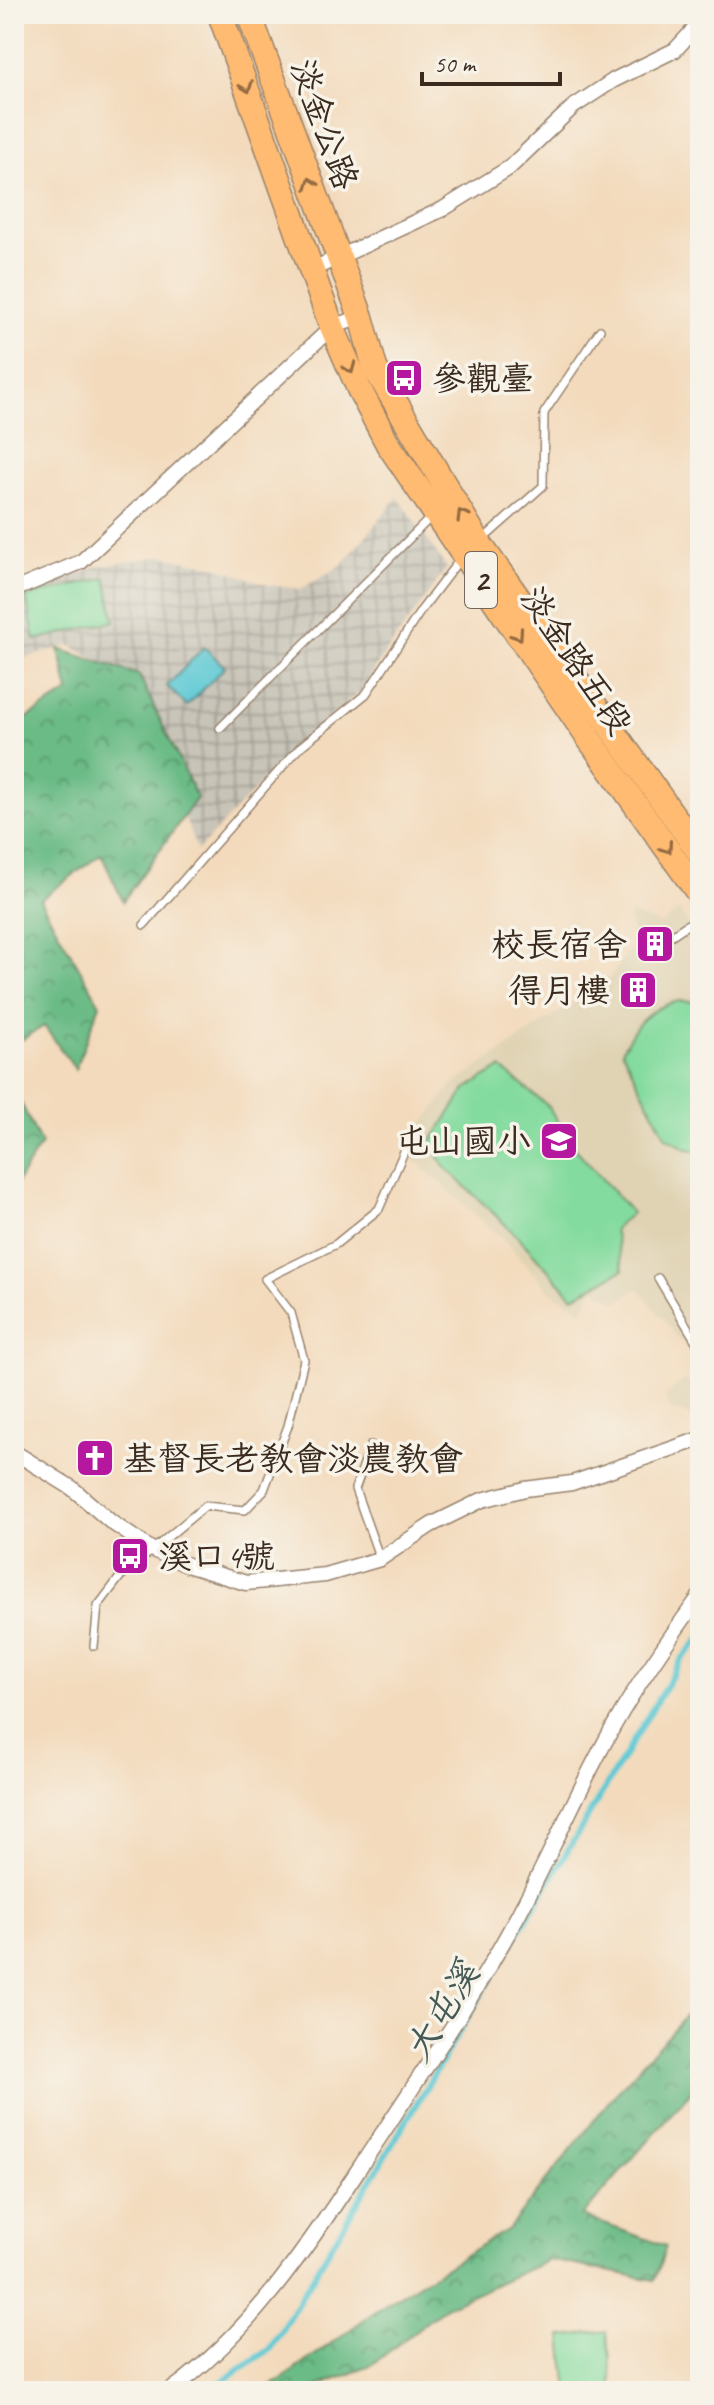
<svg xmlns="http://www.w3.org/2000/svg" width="714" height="2405" font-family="Caveat,'LXGW WenKai TC',sans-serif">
	<defs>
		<pattern id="industrial-grid" width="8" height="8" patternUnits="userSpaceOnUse" patternTransform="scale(2)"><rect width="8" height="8" fill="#c8c4b8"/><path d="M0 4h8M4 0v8" fill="none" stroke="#a49f95"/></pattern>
		<pattern id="forest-crowns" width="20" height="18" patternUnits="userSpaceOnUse" patternTransform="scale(2)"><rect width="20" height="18" fill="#6bbb86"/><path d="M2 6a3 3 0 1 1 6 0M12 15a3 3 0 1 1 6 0" fill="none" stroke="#59986d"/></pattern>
	</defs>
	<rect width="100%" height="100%" fill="#f7f3e8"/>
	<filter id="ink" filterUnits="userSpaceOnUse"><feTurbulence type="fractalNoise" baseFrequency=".0125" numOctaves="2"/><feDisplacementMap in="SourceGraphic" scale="16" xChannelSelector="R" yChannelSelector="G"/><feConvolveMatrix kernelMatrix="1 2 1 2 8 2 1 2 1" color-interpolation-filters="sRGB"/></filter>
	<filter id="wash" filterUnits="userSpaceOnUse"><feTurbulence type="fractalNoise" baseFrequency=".006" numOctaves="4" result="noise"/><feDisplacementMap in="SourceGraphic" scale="32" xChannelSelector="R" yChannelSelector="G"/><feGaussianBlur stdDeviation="1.8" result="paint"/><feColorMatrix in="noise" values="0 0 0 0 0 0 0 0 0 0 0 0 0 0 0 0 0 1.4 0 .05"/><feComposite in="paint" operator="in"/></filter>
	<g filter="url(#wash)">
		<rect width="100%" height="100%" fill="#f3dabc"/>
		<!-- built -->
		<g fill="#e0d3b4">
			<polygon points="679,911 700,941 700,1365 638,1288 617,1303 594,1288 582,1311 550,1291 504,1240 413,1159 424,1123 451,1086 611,976 633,944 629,913 660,924"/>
			<polygon points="700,1373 700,1419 670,1409 665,1398 684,1379 689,1383"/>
		</g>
		<!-- industrial -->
		<polygon fill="url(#industrial-grid)" points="398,497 447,568 376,666 364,689 302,740 197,851 135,683 70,645 25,658 14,597 95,567 162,556 217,567 268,585 301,589 342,565"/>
		<!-- grass -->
		<g fill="#84db9f" stroke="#60825e" stroke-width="2">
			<polygon points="106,578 115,621 35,640 26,597"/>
			<path d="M679 1001 700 1002V1151L687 1149 666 1137 622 1051C634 1025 650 1007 679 1001Z"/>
			<polygon points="501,1068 548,1106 573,1146 632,1213 614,1229 623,1270 573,1297 516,1235 444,1166 431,1142 466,1089"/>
			<polygon points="607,2331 613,2391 568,2391 562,2336"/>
		</g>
		<!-- forest -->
		<g fill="url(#forest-crowns)" stroke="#537252" stroke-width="2">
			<polygon points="59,649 139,675 197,798 123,901 101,854 40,900 100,1004 75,1069 44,1026 20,1041 14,1057 14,726 69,692"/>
			<polygon points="14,1089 41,1144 14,1187"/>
			<polygon points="700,1999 700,2081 582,2216 666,2246 655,2280 549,2260 447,2306 370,2366 314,2388 315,2391 265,2391 387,2303 509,2228 615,2094"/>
		</g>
		<!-- water -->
		<polygon fill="#5dc9d4" stroke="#4c7a79" stroke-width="2" points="204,647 225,667 187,706 167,686"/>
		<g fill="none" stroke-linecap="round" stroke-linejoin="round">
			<!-- stream -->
			<polyline stroke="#5dc9d4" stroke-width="6" points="208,2391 270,2349 682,1659 700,1639"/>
		</g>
	</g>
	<g filter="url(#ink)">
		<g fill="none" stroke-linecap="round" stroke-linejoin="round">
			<!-- lane casing -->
			<g stroke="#97826d" stroke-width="10">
				<g id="lane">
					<polyline points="481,541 543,486 544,413 600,330"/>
					<polyline points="220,728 433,515"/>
					<polyline points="144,925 299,748 366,694 422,609 460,559"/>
					<polyline points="672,935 700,916"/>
					<polyline points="658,1278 700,1348"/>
					<polyline points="371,1445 355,1489 380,1559"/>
					<polyline points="94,1646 98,1606 120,1577 205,1506 245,1510 264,1490 288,1426 304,1360 291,1313 265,1279 336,1244 379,1209 413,1131"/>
				</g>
			</g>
			<!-- street casing -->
			<g stroke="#97826d" stroke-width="17">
				<g id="street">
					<polyline points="311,270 443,209 509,168 573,107 614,80 675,50 700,23"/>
					<polyline points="14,590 81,562 332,327 361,317"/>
					<polyline points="14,1452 72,1488 111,1522 151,1549 187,1565 246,1583 325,1575 380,1559 431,1525 482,1500 525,1489 572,1483 700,1439"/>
					<path d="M170 2391C249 2334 307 2248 360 2167 418 2079 478 1993 526 1900 557 1841 583 1779 616 1722 641 1678 670 1637 700 1596"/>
				</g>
			</g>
			<!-- primary casing -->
			<g stroke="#97826d" stroke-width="27">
				<g id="primary">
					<polyline points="220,14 330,322 359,389 388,444 587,736 700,895"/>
					<polyline points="249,14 361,317 375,368 479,543 700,853"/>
				</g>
			</g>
			<!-- lane -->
			<use href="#lane" stroke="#fff" stroke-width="7"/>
			<!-- street -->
			<use href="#street" stroke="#fff" stroke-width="14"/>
			<!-- primary -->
			<use href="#primary" stroke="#ffbb71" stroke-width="24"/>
		</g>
		<!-- one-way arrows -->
		<defs><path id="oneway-chevron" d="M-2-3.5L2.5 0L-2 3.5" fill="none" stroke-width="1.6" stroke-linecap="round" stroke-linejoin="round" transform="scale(2)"/></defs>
		<g stroke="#936b43">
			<use href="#oneway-chevron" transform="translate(247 87) rotate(70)"/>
			<use href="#oneway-chevron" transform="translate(311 183) rotate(-110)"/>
			<use href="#oneway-chevron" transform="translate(350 368) rotate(67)"/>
			<use href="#oneway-chevron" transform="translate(462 515) rotate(-121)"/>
			<use href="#oneway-chevron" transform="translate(518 635) rotate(56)"/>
			<use href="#oneway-chevron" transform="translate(667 848) rotate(55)"/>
		</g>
	</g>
	<!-- icons -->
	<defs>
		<g id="bus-square" transform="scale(2)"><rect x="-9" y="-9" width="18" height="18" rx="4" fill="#b5179e" stroke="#f7f3e8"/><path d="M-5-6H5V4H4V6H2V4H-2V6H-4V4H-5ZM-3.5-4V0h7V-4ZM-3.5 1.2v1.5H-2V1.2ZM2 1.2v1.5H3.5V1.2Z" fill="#fff"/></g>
		<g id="building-square" transform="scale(2)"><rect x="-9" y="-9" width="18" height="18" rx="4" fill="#b5179e" stroke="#f7f3e8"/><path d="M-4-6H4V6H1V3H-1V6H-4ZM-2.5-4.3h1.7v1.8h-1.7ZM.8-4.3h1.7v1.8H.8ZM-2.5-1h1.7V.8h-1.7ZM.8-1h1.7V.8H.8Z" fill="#fff"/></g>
		<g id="school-square" transform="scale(2)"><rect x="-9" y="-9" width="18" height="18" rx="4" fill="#b5179e" stroke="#f7f3e8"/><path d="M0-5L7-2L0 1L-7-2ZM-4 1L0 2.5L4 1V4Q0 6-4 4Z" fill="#fff"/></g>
		<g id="church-square" transform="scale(2)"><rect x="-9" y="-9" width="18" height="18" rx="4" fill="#b5179e" stroke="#f7f3e8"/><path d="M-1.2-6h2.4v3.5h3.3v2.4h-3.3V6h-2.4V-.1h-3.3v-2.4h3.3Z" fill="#fff"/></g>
	</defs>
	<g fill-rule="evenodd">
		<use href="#bus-square" x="404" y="378"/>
		<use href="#building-square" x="655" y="944"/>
		<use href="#building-square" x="638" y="990"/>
		<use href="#school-square" x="559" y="1141"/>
		<use href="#church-square" x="95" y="1458"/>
		<use href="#bus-square" x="130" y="1556"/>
	</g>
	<g text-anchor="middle" stroke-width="7" stroke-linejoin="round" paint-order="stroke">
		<!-- shield labels -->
		<rect fill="#f7f3e8" stroke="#73665b" stroke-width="2" x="465" y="552" width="32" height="56" rx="6"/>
		<g font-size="32" font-weight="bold" fill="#3b2a1e">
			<text x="481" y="591">2</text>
		</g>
		<!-- street labels -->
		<g font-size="34" fill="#3b2a1e" stroke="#f7f3e8">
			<text transform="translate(325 124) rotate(70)" y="12">淡金公路</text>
			<text transform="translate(577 660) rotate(56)" y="12">淡金路五段</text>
		</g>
		<!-- poi labels -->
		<g font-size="34" fill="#3b2a1e" stroke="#f7f3e8" text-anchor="start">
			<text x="432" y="390">參觀臺</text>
			<text x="627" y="956" text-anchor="end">校長宿舍</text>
			<text x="610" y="1002" text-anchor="end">得月樓</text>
			<text x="531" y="1153" text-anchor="end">屯山國小</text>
			<text x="123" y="1470">基督長老教會淡農教會</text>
			<text x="158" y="1568">溪口4號</text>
		</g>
		<!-- water labels -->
		<g font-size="36" font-style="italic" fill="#455a55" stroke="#f7f3e8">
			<text transform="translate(441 2011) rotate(-59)" y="13">大屯溪</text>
		</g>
	</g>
	<!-- margin -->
	<rect width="714" height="2405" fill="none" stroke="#f7f3e8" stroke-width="48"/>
	<!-- scale -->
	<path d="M422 72v12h138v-12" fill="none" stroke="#3b2a1e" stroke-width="4"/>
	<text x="434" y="72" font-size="24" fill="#3b2a1e" stroke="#f7f3e8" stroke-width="6" paint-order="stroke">50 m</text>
</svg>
